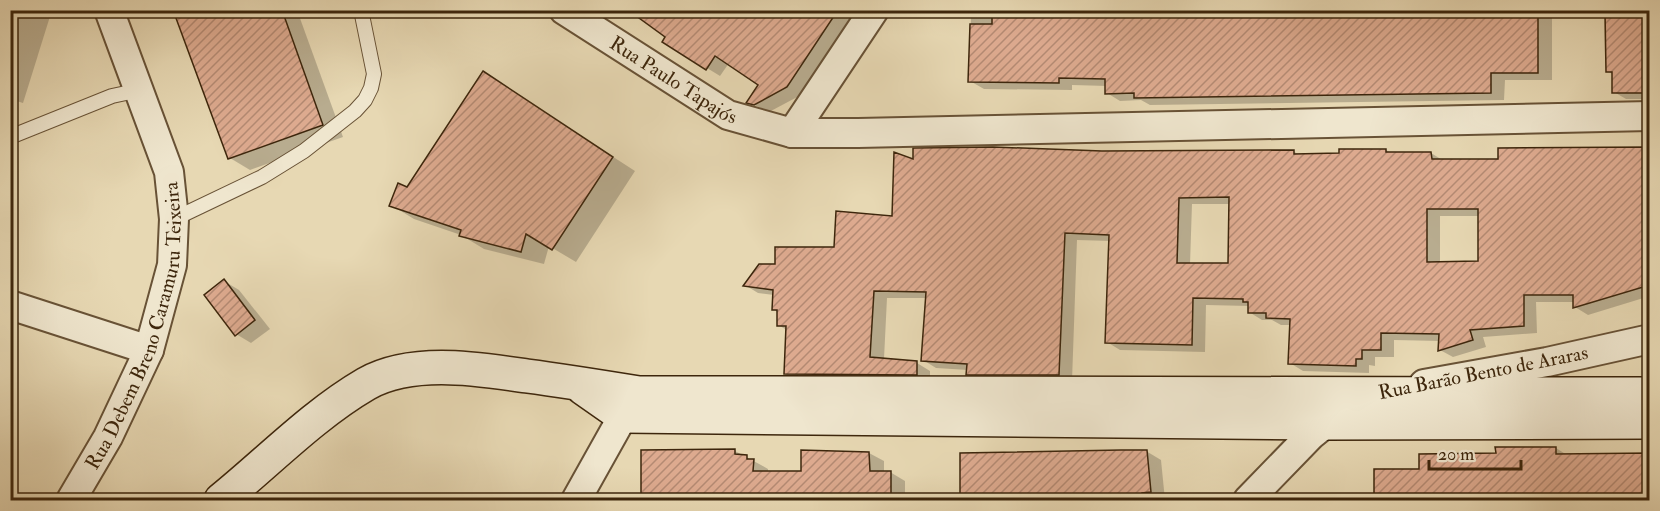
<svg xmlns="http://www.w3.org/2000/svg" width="1660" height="511" font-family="'IM FELL Double Pica',serif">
	<defs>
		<pattern id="building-hatch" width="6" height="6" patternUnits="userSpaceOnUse" patternTransform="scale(1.5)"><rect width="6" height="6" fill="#ddaa8f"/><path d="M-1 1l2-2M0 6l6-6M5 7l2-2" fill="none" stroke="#b48a73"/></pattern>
	</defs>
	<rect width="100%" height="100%" fill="#e7d8b3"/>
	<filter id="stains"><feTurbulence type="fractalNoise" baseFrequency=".00333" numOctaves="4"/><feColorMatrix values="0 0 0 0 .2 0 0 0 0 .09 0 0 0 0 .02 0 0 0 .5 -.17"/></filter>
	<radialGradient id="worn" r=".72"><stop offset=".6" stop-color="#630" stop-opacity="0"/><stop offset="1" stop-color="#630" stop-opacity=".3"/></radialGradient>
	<!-- shadow -->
	<g fill="#0003" fill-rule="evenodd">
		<polygon points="10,10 52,10 23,103 10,99"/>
		<polygon points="176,10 297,10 343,137 250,170 230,158"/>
		<polygon points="646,10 857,10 801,95 769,112 748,102 760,85 729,63 720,76 707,68"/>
		<polygon points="963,10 1552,10 1552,80 1505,80 1504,100 1150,105 1141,100 1120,101 1107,93 1107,86 1072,85 1072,90 984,89 970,81 971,14"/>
		<polygon points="1604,10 1650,10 1650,99 1626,99 1614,92 1614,75 1607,71 1608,59 1605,57"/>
		<polygon points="483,73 635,171 576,262 549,246 544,264 484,249 461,235 414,219 391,205 408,189"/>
		<path d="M1650 148V296L1588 315 1575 307V302H1536L1537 333 1483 337 1486 347 1453 357 1440 350V341L1394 340V357H1375V366L1369 365V373L1303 371 1290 363 1291 325H1281L1272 320H1262L1249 312V306L1206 305 1205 352 1120 350 1107 342 1111 241 1077 240 1072 381H981L968 374V370L936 368 923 360 927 298H887L884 359 917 363 930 371V381H798L785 374 787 330 778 325 779 313 773 309 774 295 758 293 745 285 776 265 836 248 893 218 915 161 1102 152 1293 151 1301 156 1386 150 1391 153H1431L1444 161 1500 160ZM1192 204H1230L1229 265H1190ZM1440 216H1479V262L1440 263Z"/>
		<polygon points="224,281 239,290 270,329 251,343 236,334"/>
		<polygon points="1556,448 1567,455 1421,471 1497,454"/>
		<polygon points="735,451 761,465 768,469 768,472 802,472 802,452 869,453 884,461 884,472 890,472 905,481 905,500 642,500"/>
		<polygon points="1146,451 1161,460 1165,500 962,500"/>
	</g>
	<!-- building -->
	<g fill="url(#building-hatch)" stroke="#3d260c" stroke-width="1.5" fill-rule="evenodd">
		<polygon points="173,10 282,10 323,125 228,159"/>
		<polygon points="628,10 838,10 787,87 754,105 746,103 758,85 715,56 706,70 662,42 665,37"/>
		<polygon points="992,10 1538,10 1538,73 1491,73 1491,93 1134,98 1134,93 1105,94 1105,79 1059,78 1059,83 968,82 970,24 992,24"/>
		<polygon points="1605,10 1650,10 1650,93 1612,93 1612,72 1606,72"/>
		<polygon points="483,71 613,157 552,250 526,234 521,252 459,236 461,230 389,206 398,183 407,187"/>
		<path d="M993 147 1102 151 1294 150V154L1339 153V149H1386V152H1431L1432 159H1498V148L1650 147V285L1573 308V295H1524V326L1470 330 1473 340 1438 351 1439 334 1381 333V350H1362V359H1356V366L1288 364 1290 319 1266 318V313H1248V302H1243V299L1193 298 1192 345 1105 343 1109 235 1065 233 1059 375H966L967 364 921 361 926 292 874 291 870 357 917 361V375L784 374 786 326H777V310H772L773 290 743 286 759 264H775V247H834L836 211 892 216 894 152 913 159V148ZM1229 197 1228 263H1177L1179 198ZM1427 209H1478V261L1427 262Z"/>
		<polygon points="224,279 255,320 235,336 204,295"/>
		<polygon points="1495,447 1556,447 1556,454 1650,453 1650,501 1374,501 1374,469 1419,469 1419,454 1496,453"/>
		<polygon points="735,449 735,454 747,455 747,459 754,459 753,471 801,471 801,450 869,452 870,471 891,471 891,501 641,501 641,450"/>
		<polygon points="1121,450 1147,450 1151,492 1142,493 1143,501 960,501 960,453"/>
	</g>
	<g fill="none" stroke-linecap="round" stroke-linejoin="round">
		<!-- lane casing -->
		<g stroke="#685236" stroke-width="16">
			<g id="lane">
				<polyline points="10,137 112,96 140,90"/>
				<polyline points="174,219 262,177 304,151 355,111 365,100 371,88 374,74 361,10"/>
			</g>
		</g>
		<!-- street casing -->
		<g stroke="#685236" stroke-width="32">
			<g id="street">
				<path id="s1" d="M564 10 728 115 792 133H858L1650 116"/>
				<polyline points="792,133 874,10"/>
				<polyline points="10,305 149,350"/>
				<polyline points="1424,384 1547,362 1650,339"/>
				<path id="s2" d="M71 500 108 437 149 350 172 265 174 219 169 172 109 10"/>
				<polyline points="576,500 623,416 636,397"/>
				<polyline points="1248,500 1311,435 1337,414"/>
			</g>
		</g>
		<!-- secondary casing -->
		<g stroke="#3d260c" stroke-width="36">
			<g id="secondary">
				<polyline points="583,388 623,416 1323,423 1650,422"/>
				<path d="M221 500C269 461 313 415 366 384 412 358 478 369 527 376 565 381 602 387 639 393L1650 394"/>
			</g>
		</g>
		<!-- lane -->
		<use href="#lane" stroke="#efe6ce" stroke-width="14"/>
		<!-- street -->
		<use href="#street" stroke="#efe6ce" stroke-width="28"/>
		<!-- secondary -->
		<use href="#secondary" stroke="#efe6ce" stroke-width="33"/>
	</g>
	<g text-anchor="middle" stroke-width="4.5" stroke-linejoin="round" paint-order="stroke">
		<!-- street labels -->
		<g font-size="20" fill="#3d260c" stroke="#efe6ce">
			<text dy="7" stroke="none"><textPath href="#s1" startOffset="130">Rua Paulo Tapajós</textPath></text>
			<text dy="7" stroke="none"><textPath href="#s2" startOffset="189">Rua Debem Breno Caramuru Teixeira</textPath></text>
			<text transform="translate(1483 372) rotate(-11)" y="7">Rua Barão Bento de Araras</text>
		</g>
	</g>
	<!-- margin -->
	<rect width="1660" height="511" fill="none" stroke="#e7d8b3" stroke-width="36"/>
	<rect x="12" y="12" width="1636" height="487" fill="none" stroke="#3d260c" stroke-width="3"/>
	<rect x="18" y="18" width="1624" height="475" fill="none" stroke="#3d260c" stroke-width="1.5"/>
	<!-- scale -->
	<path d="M1429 460v9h92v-9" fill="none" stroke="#3d260c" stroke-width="3"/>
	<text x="1438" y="460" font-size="18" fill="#3d260c" stroke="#efe6ce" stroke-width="4.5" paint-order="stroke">20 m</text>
	<rect width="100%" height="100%" filter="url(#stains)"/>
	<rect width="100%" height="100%" fill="url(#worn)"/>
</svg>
